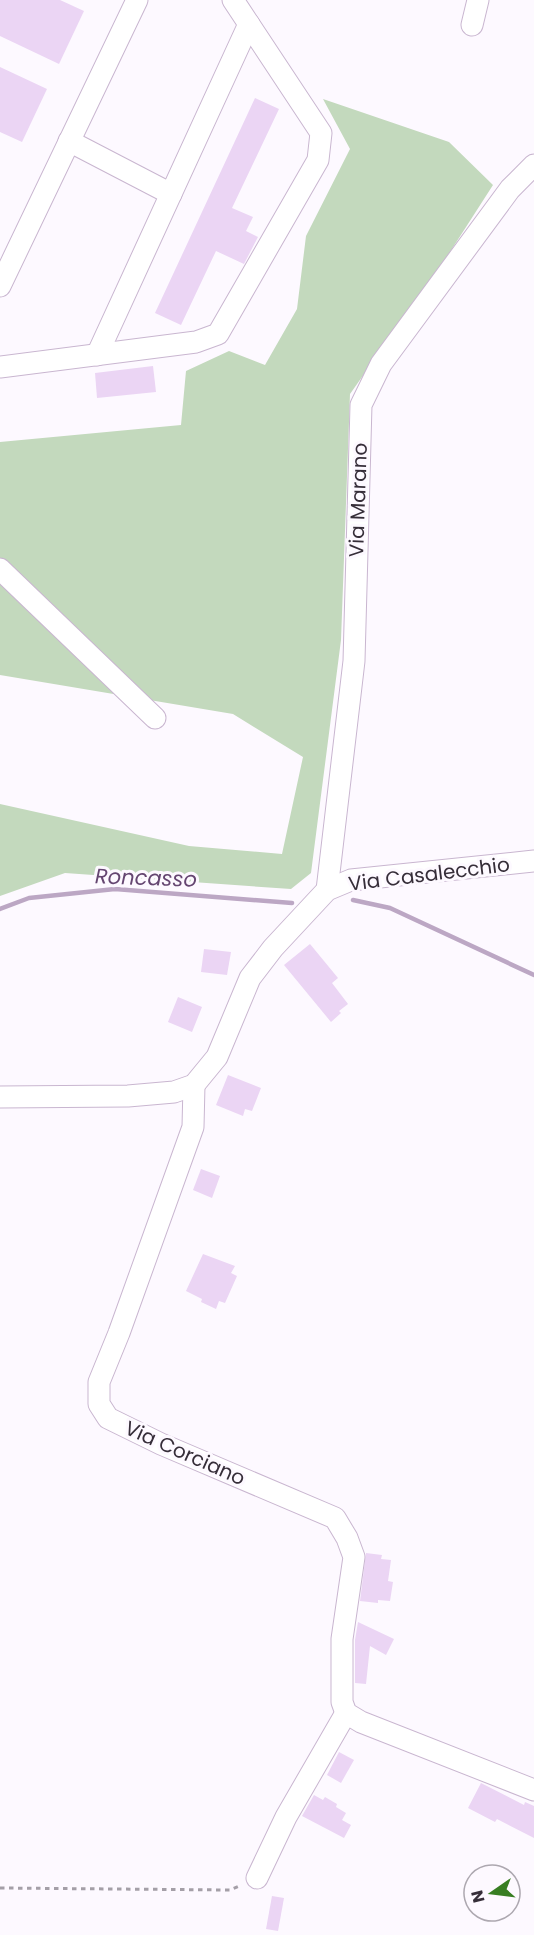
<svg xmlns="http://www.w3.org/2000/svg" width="534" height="1935" font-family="Poppins,sans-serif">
	<rect width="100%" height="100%" fill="#fdf9ff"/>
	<!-- green -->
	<polygon fill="#c3d9bd" points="323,99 449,142 493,185 448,255 350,394 341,640 311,873 291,889 65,873 0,896 0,804 189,846 282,854 303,757 233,714 0,675 0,442 181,425 186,371 229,351 265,365 297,309 306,236 350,149"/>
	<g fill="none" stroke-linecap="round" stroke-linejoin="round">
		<!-- stream -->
		<g stroke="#bca7c4" stroke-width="4.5">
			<polyline points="353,900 390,908 534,975"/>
			<polyline points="0,909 29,898 115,889 292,903"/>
		</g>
	</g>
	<!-- building -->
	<g fill="#ebd5f4">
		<polygon points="0,0 60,0 84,11 59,64 0,36"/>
		<polygon points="0,67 47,89 22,142 0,132"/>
		<polygon points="255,98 279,109 232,208 253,217 246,231 258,237 244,264 216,251 181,325 155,313"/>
		<polygon points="153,366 156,392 97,398 95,373"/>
		<polygon points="310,944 338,978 332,983 348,1004 339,1011 341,1013 331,1022 284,965"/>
		<polygon points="204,949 231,952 227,975 201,972"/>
		<polygon points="178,997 202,1007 192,1032 168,1022"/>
		<polygon points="228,1075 261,1088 252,1111 245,1109 243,1116 216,1105"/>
		<polygon points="201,1169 220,1176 212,1198 193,1190"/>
		<polygon points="203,1254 235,1266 231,1273 237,1276 225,1303 219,1301 216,1309 201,1302 202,1299 186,1291"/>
		<polygon points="366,1553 382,1555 381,1559 391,1560 388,1581 393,1582 390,1601 378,1600 378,1603 360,1601"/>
		<polygon points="358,1622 394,1639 386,1655 370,1646 366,1684 355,1683 355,1640"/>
		<polygon points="339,1752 354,1760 341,1783 327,1775"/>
		<polygon points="481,1783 524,1805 525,1802 534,1806 534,1838 497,1819 495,1822 468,1808"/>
		<polygon points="314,1795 323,1800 325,1797 337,1804 336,1807 346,1813 342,1820 351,1825 344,1838 302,1816"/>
		<polygon points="272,1896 284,1898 278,1931 266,1929"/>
	</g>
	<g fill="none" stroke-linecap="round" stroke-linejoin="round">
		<!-- minor casing -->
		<g stroke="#c9b6d0" stroke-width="23">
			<g id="minor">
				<polyline points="472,25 478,0"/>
				<polyline points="69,141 171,194"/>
				<polyline points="0,286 137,0"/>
				<polyline points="97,355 249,24"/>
				<polyline points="0,367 196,342 218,334 318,160 321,133 233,0"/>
				<polyline points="0,569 155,718"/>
				<polyline points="327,890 354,661 361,405 381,364 510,189 534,165"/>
				<polyline points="194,1085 193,1127 119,1333 99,1382 99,1404 108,1418 161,1444 335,1518 347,1538 354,1557 342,1639 342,1702 346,1713 361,1722 534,1790"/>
				<polyline points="0,1097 128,1096 174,1092 194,1085 217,1057 250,978 273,948 327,890 351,880 534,861"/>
				<polyline points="257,1878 286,1817 346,1713"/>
			</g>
		</g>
		<!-- path -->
		<polyline stroke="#a49fa7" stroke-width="3" stroke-dasharray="4.5 4.5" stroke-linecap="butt" points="0,1888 230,1890 242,1885"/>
		<!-- minor -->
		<use href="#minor" stroke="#fff" stroke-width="21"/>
	</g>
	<g text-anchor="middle" stroke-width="6" stroke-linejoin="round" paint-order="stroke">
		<!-- street labels -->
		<g font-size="20" fill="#362e39" stroke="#fdf9ff">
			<text transform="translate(358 500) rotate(-88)" y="7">Via Marano</text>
			<text transform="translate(429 874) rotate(-7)" y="7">Via Casalecchio</text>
			<text transform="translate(185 1453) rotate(24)" y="7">Via Corciano</text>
		</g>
		<!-- water labels -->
		<g font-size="21" font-style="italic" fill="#654671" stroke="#fdf9ff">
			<text transform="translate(146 878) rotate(2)" y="7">Roncasso</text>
		</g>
	</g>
	<!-- north arrow -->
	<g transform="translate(492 1893) rotate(256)"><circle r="28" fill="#fdf9ff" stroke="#ada8b0" stroke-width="1.5"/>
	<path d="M0-4.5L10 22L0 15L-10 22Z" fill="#387e22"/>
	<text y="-9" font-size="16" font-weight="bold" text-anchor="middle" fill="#362e39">N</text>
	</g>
</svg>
